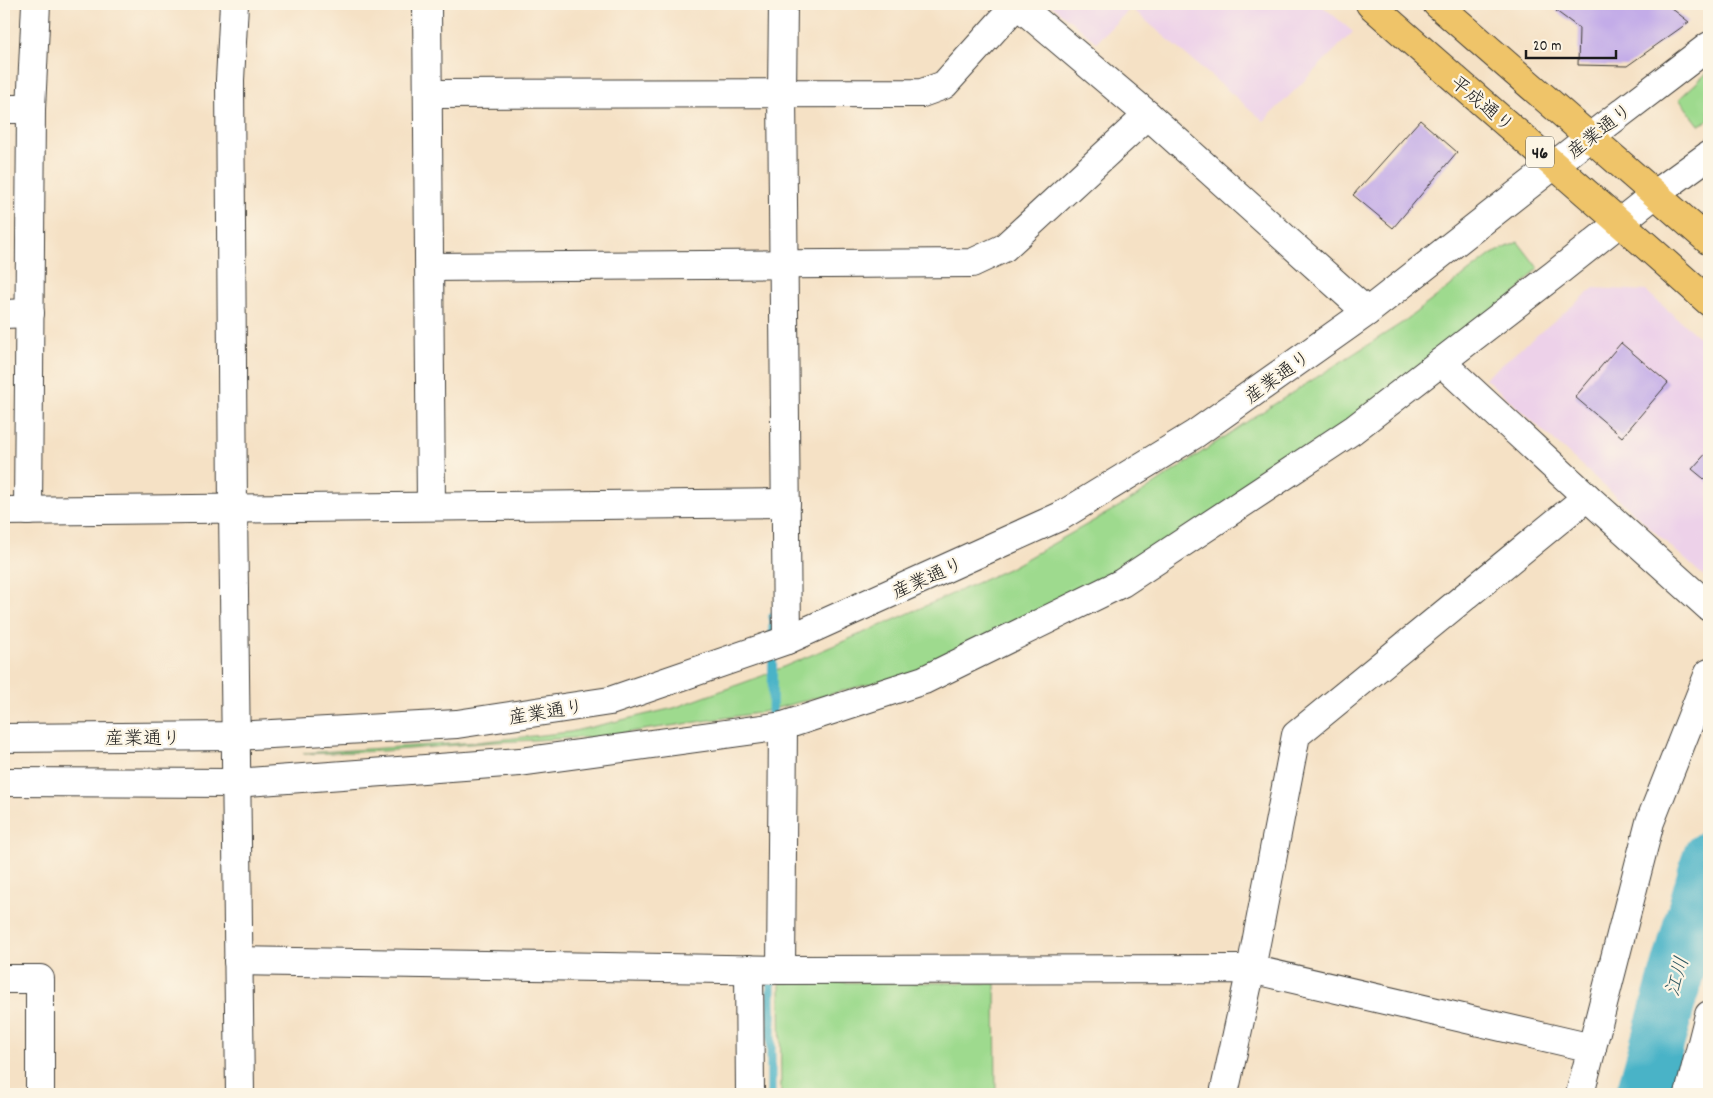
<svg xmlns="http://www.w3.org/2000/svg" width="1713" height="1098" font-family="Dekko,'Klee One',sans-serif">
	<rect width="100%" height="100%" fill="#fcf5e5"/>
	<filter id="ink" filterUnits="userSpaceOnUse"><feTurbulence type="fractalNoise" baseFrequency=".02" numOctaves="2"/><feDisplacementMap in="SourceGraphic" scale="10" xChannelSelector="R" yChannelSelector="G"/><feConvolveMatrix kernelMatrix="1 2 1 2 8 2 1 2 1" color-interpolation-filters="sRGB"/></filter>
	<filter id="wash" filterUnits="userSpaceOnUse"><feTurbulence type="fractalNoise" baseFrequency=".0096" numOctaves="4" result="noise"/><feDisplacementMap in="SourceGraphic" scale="20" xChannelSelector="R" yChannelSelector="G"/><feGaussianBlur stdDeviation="1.12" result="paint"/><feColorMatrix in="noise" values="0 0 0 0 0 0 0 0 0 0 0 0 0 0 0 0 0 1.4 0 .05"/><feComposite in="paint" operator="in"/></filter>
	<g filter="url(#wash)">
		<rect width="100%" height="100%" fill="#f5e1c5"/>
		<!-- built -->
		<g fill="#edd1e9">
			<polygon points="1050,4 1320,4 1353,32 1264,121 1131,8 1096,42"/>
			<polygon points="1594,288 1646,291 1709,346 1709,581 1485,378"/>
		</g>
		<!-- green -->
		<g fill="#9eda8e" stroke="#5d7b55">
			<polygon points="1709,71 1709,120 1699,125 1679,99"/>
			<polygon points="1518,242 1538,268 1516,293 1380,399 1133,567 919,671 758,713 596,737 495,742 383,751 304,754 303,753 477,742 570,732 674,708 762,676 896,619 1008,569 1134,498 1251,419 1402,323 1492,254"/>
			<polygon points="780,982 995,983 996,1094 781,1094"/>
		</g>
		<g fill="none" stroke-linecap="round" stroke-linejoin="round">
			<!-- stream -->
			<g stroke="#49b3c7" stroke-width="9">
				<polyline points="772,723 773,616"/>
				<polyline points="771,971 771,1094"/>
			</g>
			<!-- river -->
			<polyline stroke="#49b3c7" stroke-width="54" points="1643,1094 1709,858"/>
		</g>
		<g id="blocks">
			<!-- building -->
			<g fill="#c3ace8">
				<polygon points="1562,4 1666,4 1689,22 1627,66 1578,65 1579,28 1556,11"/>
				<polygon points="1420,120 1457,152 1393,228 1353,195"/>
				<polygon points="1621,343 1668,383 1622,437 1575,397"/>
				<polygon points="1709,450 1709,483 1692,469"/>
			</g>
		</g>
	</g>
	<g filter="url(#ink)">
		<use href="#blocks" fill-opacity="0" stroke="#3d3a35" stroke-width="1"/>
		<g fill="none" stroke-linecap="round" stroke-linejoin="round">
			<!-- minor casing -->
			<g stroke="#3d3a35" stroke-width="30">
				<g id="minor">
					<polyline points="427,4 431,506"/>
					<polyline points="783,4 782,93 787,640"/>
					<polyline points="1017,4 1148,115 1367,312"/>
					<polyline points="428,94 922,93 944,85 1017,4"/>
					<polyline points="4,109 31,109"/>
					<polyline points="430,267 972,263 1004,248 1148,115"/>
					<polyline points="4,314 30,313"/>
					<polyline points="1441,362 1587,497 1709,607"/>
					<polyline points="4,511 786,503"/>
					<polyline points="28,511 31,109 36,4"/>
					<polyline points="238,961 781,970 1251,969 1592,1048"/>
					<polyline points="749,969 750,1094"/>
					<polyline points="781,970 783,726"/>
					<polyline points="4,979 40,979 40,1094"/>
					<polyline points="1224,1094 1251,969 1296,735 1587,497"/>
					<polyline points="1580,1094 1650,822 1709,673"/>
					<polyline points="1689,1094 1709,1015"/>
				</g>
			</g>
			<!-- tertiary casing -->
			<g stroke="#3d3a35" stroke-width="30">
				<g id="tertiary">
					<polyline points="234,4 230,80 233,508 240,1094"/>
					<polyline points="4,738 236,736 457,724 610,701 787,640 1061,516 1195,434 1367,312 1590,137 1709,46"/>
					<polyline points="4,782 235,783 520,762 783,726 924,680 1122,583 1353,430 1555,274 1654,195 1709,155"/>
				</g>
			</g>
			<!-- primary casing -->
			<g stroke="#3d3a35" stroke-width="30">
				<g id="primary">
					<path d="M1370 4C1482 104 1598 201 1709 302"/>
					<polyline points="1437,4 1709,241"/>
				</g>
			</g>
			<!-- minor -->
			<use href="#minor" stroke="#fff" stroke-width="28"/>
			<!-- tertiary -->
			<use href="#tertiary" stroke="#fff" stroke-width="28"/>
			<!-- primary -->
			<use href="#primary" stroke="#efc469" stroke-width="28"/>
		</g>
	</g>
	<g text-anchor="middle" stroke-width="4.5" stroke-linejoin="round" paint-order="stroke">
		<!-- shield labels -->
		<rect fill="#fcf5e5" stroke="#5f5d58" stroke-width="1" x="1526" y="136.5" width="28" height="31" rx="4"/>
		<g font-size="18" font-weight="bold" fill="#1c1c1c">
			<text x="1540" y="158">46</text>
		</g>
		<!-- street labels -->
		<g font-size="19" fill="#1c1c1c" stroke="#fcf5e5">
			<text transform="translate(1483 103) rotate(40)" y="7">平成通り</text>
			<text transform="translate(1599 130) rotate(-38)" y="7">産業通り</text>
			<text transform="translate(1277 376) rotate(-36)" y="7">産業通り</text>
			<text transform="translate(927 577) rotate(-24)" y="7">産業通り</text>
			<text transform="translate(546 711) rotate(-9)" y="7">産業通り</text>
			<text x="143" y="744">産業通り</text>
		</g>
		<!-- water labels -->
		<g font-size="20" font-style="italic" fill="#2e5860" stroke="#fcf5e5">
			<text transform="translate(1676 976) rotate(-74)" y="7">江川</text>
		</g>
	</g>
	<!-- margin -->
	<rect width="1713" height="1098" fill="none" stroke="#fcf5e5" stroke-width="20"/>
	<!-- scale -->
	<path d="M1526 50v8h90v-8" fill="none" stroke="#1c1c1c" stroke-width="2.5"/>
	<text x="1533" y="50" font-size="15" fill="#1c1c1c" stroke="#fcf5e5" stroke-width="4" paint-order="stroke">20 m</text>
</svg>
